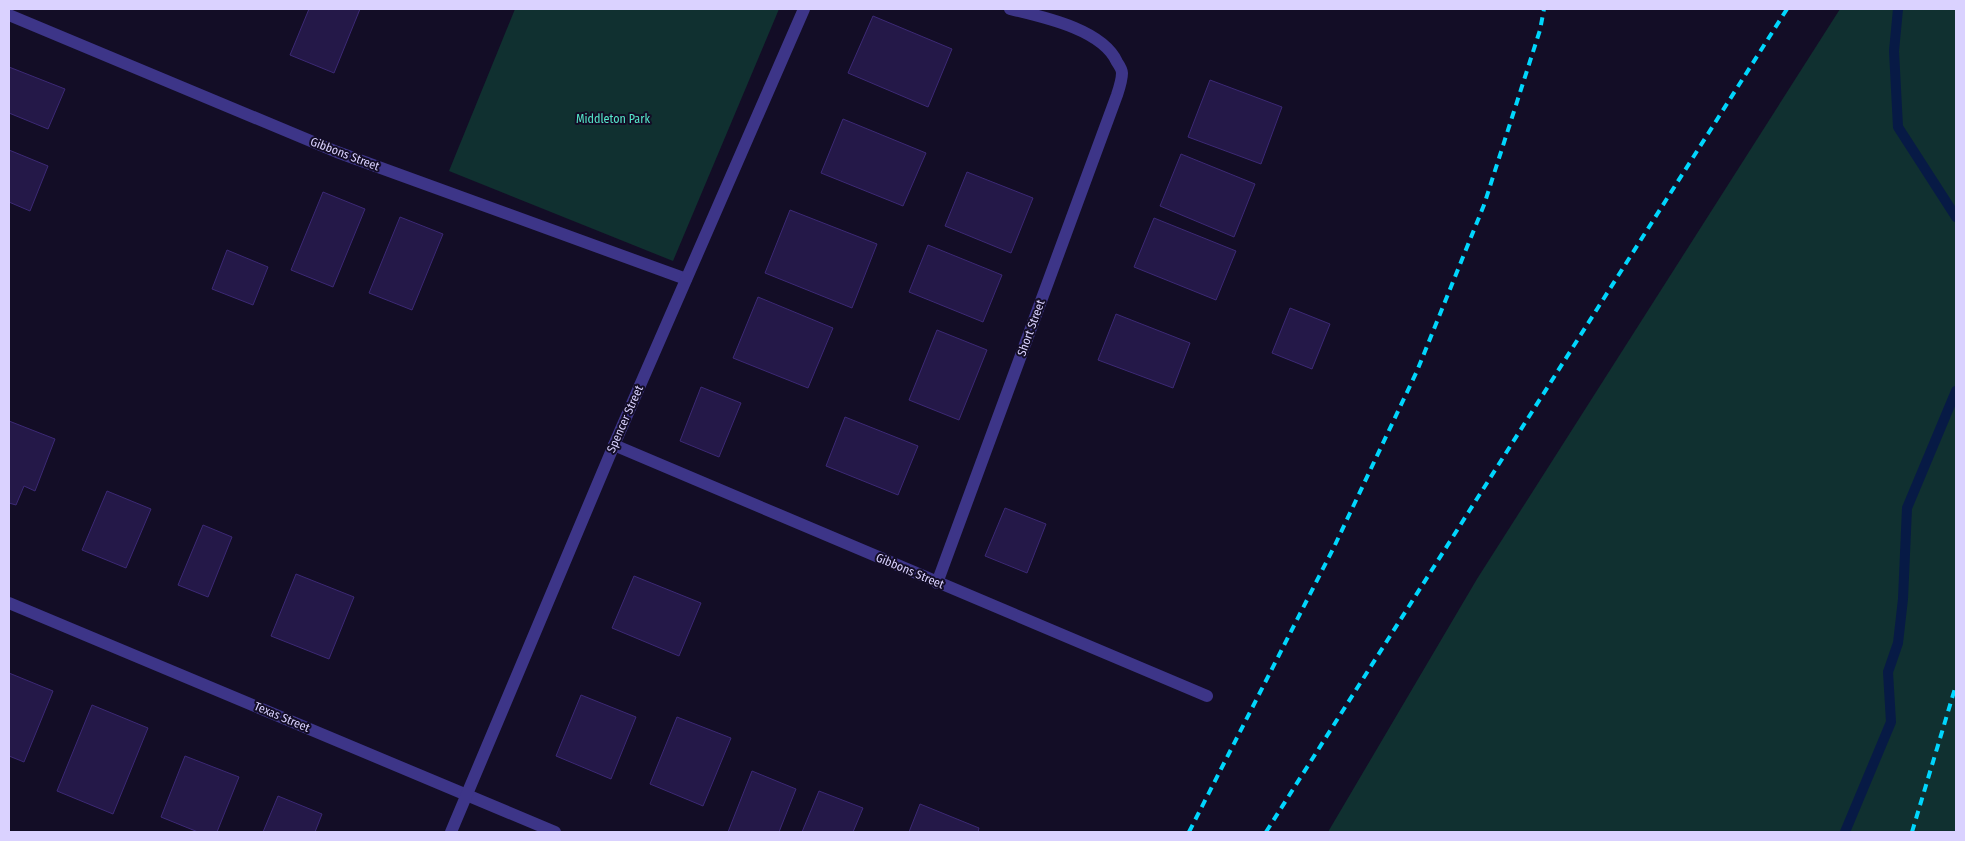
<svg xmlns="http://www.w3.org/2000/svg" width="1965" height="841" font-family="'Fira Sans Condensed',sans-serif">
	<rect width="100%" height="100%" fill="#130d26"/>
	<!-- green -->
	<g fill="#103030">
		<polygon points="515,9 779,9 673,261 449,171"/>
		<polygon points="1840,9 1956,9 1956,827 1955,832 1328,832 1477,579"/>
	</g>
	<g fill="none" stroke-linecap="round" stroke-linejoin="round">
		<!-- stream -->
		<g stroke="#071a45" stroke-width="10">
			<polyline points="1898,9 1894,51 1898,127 1956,217"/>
			<polyline points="1845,832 1891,722 1888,672 1898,643 1903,599 1907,508 1956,391"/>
		</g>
	</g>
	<!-- building -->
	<g fill="#241848" stroke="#3c2975">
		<polygon points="309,9 360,9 334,73 290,55"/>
		<polygon points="873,16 952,49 928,107 848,73"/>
		<polygon points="9,67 65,89 48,129 9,113"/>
		<polygon points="1210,80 1282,107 1261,164 1188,137"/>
		<polygon points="843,119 926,153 903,206 821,173"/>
		<polygon points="9,150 48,166 30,211 9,202"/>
		<polygon points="1181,154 1255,184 1234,237 1160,206"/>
		<polygon points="967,172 1033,198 1011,253 945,226"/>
		<polygon points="323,192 365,209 333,287 291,270"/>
		<polygon points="790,210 877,244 852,308 765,273"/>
		<polygon points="400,217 443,234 412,310 369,293"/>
		<polygon points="1154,218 1236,251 1216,300 1134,267"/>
		<polygon points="928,245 1002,275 983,322 909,292"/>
		<polygon points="227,250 268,267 253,305 212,289"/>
		<polygon points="758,297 833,328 808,388 733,358"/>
		<polygon points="1290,308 1330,324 1312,369 1272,353"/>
		<polygon points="1116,314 1190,343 1173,388 1098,360"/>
		<polygon points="937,330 987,350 959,420 909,400"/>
		<polygon points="701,387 741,403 719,457 680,441"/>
		<polygon points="845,417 918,446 898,495 826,466"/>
		<polygon points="9,421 55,439 35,491 24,486 16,505 9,503"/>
		<polygon points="107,491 151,509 126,568 82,550"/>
		<polygon points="1005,508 1046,524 1027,573 985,556"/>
		<polygon points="203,525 232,537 208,597 178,585"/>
		<polygon points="296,574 354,597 329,659 271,636"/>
		<polygon points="634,576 701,603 679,656 612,628"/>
		<polygon points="9,673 53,691 24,762 9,756"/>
		<polygon points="581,695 636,717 611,779 556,756"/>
		<polygon points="92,705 148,728 113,814 57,791"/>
		<polygon points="677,717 731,738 703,806 650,784"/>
		<polygon points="185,756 239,777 217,832 198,832 161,817"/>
		<polygon points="752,771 796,789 779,832 728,832"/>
		<polygon points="819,791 863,808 853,832 802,832"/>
		<polygon points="278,796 322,814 315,832 263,832"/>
		<polygon points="920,804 979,828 978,832 909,832"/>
	</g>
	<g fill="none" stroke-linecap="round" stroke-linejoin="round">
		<!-- minor -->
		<g stroke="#3d3588" stroke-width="12">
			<polyline points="9,15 337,152 686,279"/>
			<polyline points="614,445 1207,696"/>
			<path d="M937 583 1117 95C1119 89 1122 80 1122 73 1122 70 1119 65 1117 62 1102 29 1043 17 1010 9"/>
			<polyline points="9,603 555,832"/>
			<polyline points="451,832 614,445 804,9"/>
		</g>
		<!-- rail -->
		<g stroke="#00d6fd" stroke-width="4" stroke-dasharray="8 6" stroke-linecap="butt">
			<polyline points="1189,832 1334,547 1417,371 1484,205 1540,30 1544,9"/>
			<polyline points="1266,832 1787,9"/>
			<polyline points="1912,832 1956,685"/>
		</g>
	</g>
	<g text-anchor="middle" stroke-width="4" stroke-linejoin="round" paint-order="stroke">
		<!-- park labels -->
		<g font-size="12" fill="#56e7ca" stroke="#130d26">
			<text x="613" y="123">Middleton Park</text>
		</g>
		<!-- street labels -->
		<g font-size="12" fill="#dad2ff" stroke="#130d26">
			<text transform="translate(345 154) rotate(21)" y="4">Gibbons Street</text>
			<text transform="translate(1031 328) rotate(-70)" y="4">Short Street</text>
			<text transform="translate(625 419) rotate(-66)" y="4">Spencer Street</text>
			<text transform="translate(910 571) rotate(23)" y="4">Gibbons Street</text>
			<text transform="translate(282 717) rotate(23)" y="4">Texas Street</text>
		</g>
	</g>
	<!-- border -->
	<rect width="1965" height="841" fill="none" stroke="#dad2ff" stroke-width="20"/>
</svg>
